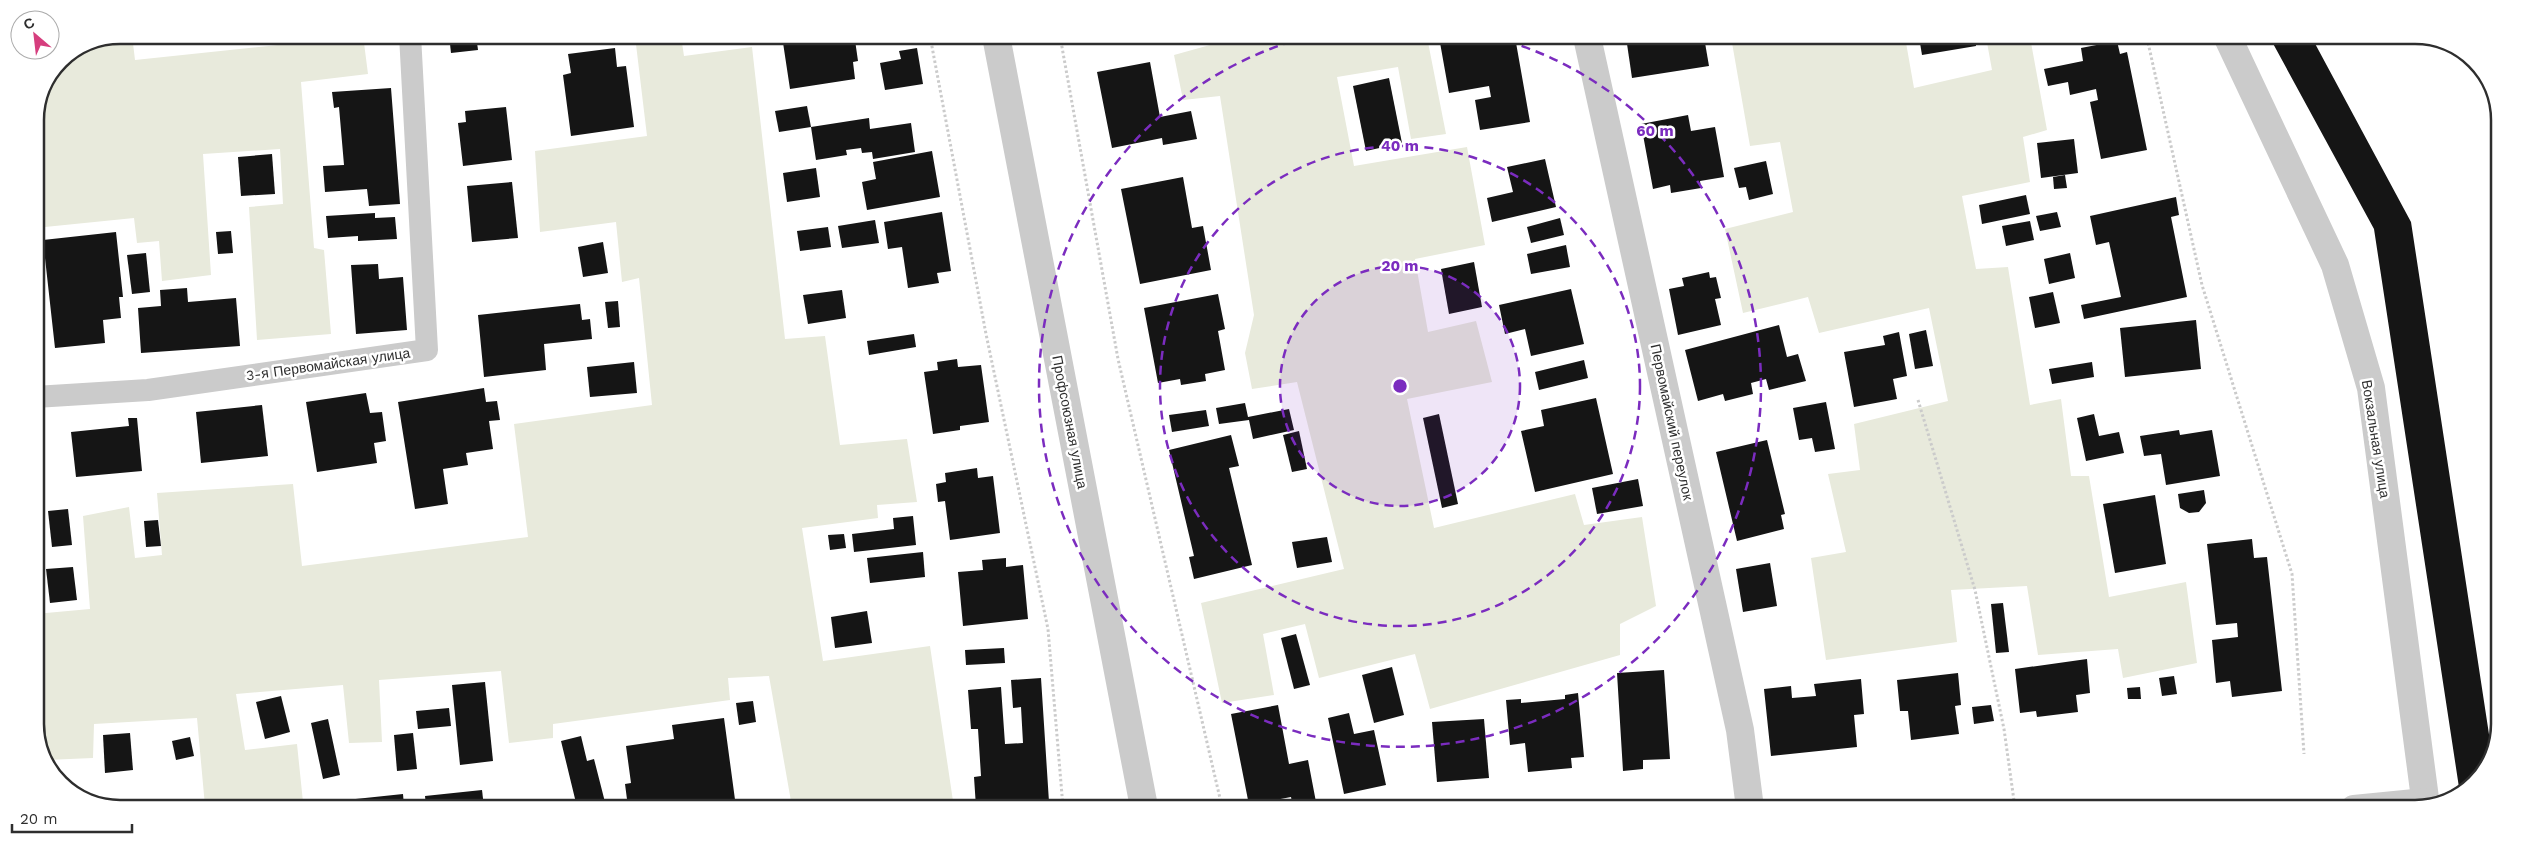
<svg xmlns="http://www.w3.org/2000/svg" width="2535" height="844" font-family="'Work Sans',sans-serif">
	<rect width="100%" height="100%" fill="#fff"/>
	<!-- green -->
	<g fill="#e8eadc">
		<polygon points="119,35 132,35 135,60 307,42 307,35 363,35 368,74 301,82 314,248 324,250 331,334 257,340 249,207 283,204 280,149 203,154 211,275 162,281 159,241 137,243 134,218 35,228 35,119 42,87 53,70 58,69 60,60 87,41"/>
		<polygon points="635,36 681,36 684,56 752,47 785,339 825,336 840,445 907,439 917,502 877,505 878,518 802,528 823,661 930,646 953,801 900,807 792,807 769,676 728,678 730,700 553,724 553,738 509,743 501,671 379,680 382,742 349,743 343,685 236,694 245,750 297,744 303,802 261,806 205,806 197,718 94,724 93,758 46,760 35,730 35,614 90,609 83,516 129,507 135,558 162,555 157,493 293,484 302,566 528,537 514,424 652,405 639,278 622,282 616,222 540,232 535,151 647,136"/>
		<polygon points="1208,36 1427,37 1446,134 1411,139 1398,67 1337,77 1354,166 1467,147 1485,245 1415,259 1428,332 1476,321 1492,382 1407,399 1434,528 1575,494 1584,525 1642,517 1656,606 1620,624 1620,655 1430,709 1415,654 1319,678 1305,624 1263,634 1274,695 1222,703 1201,603 1344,569 1297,382 1252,389 1245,353 1254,315 1220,96 1183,100 1174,55 1210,45"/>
		<polygon points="1731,37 1905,37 1914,88 1992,70 1986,37 2030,37 2047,130 2023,137 2030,182 1962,196 1976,269 2008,267 2030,405 2061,399 2071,476 2089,476 2109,597 2186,582 2197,663 2123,678 2118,649 2038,655 2027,586 1951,590 1957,642 1826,660 1811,558 1846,552 1828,474 1860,470 1854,424 1948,401 1929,308 1819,333 1808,297 1743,313 1725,229 1793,212 1780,142 1750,146"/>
	</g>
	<!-- building -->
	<g fill="#151515">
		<polygon points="449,35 476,35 478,50 451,53"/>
		<polygon points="782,36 849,36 849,41 855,40 858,61 853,62 855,79 790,89"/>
		<polygon points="1158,36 1186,36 1186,37 1159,43"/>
		<polygon points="1439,37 1487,37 1488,42 1515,37 1530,122 1480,130 1475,100 1491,97 1489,86 1449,93"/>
		<polygon points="1626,37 1704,37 1709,66 1632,78"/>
		<polygon points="1919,37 1975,37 1976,46 1922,55"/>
		<polygon points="2270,38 2312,38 2411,222 2492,754 2467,791 2460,794 2374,229"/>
		<polygon points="2117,41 2120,54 2127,52 2147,150 2101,159 2090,102 2098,100 2096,89 2070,95 2068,82 2048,86 2044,69 2083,61 2081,48"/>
		<polygon points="615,48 617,67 626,66 634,127 571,136 563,75 571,73 568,54"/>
		<polygon points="917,48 923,84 885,90 880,63 901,59 899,51"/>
		<polygon points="1150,62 1160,117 1191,111 1197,139 1163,145 1162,138 1112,148 1097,72"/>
		<polygon points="1389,78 1402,143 1366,151 1353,86"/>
		<polygon points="391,88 400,204 369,206 367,189 325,192 323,166 344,165 339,107 334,108 332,92"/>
		<polygon points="807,106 811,127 779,132 775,111"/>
		<polygon points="506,107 512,160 463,166 458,123 466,122 465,111"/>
		<polygon points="1688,115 1691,131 1715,127 1724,177 1700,181 1701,188 1671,193 1670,185 1653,189 1641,124"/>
		<polygon points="869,118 870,129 911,123 915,152 873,159 872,152 862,153 861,148 846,150 847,155 816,160 811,127"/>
		<polygon points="2074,139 2078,173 2041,178 2037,143"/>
		<polygon points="932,151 940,197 867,210 862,182 876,179 873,162"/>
		<polygon points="272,154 275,194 241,196 238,157"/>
		<polygon points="1545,159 1556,207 1492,222 1487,198 1513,192 1507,167"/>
		<polygon points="1766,161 1773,194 1749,200 1746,187 1739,188 1734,168"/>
		<polygon points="816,168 820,197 787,202 783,173"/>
		<polygon points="2065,175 2067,188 2054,189 2053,177"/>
		<polygon points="1183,177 1192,228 1203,226 1211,270 1140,284 1121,189"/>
		<polygon points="512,182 518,238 472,242 467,186"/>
		<polygon points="2026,195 2030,214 1982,224 1979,205"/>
		<polygon points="2176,197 2179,215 2171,217 2187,297 2084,319 2081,305 2121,297 2109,242 2096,245 2090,216"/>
		<polygon points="942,212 951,271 937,273 939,283 908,288 902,247 888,249 884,222"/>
		<polygon points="2057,212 2061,227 2040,231 2036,216"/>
		<polygon points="375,213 375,218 395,217 397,239 358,241 358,236 328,238 326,216"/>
		<polygon points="1560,218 1564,235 1531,243 1527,227"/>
		<polygon points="875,220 879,243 842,248 838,226"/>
		<polygon points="2030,221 2034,240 2006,246 2002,226"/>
		<polygon points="828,227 831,247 800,251 797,231"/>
		<polygon points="231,231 233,253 218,254 216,232"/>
		<polygon points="116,232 123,297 119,297 121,318 103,320 105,343 55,348 43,240"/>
		<polygon points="603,242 608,273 583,277 578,247"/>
		<polygon points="1566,245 1570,267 1531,274 1527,254"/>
		<polygon points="146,253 150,292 132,294 127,255"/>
		<polygon points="2070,253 2075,278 2049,284 2044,259"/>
		<polygon points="1474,262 1482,307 1449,314 1441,269"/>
		<polygon points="378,264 379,279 403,277 407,330 356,334 351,265"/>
		<polygon points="1709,272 1710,278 1716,277 1721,298 1715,299 1721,325 1678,335 1669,289 1684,286 1682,278"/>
		<polygon points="187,288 188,302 236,298 240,346 141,353 138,308 161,306 160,290"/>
		<polygon points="1571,289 1584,344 1531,356 1525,329 1505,334 1499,305"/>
		<polygon points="842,290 846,318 808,324 803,295"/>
		<polygon points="2053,292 2060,323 2035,328 2029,297"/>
		<polygon points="1218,294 1225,329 1218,331 1225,370 1205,374 1206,381 1181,385 1180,379 1158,383 1144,308"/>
		<polygon points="618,301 620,327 608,328 605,302"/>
		<polygon points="580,304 582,320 590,319 592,339 544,344 546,370 484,377 478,315"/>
		<polygon points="2196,320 2201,369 2125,377 2120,328"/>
		<polygon points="1779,325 1787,357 1798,354 1806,381 1769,390 1766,379 1751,383 1753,394 1725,401 1723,394 1698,401 1685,350"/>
		<polygon points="1926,330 1933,366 1915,369 1909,334"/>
		<polygon points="1899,332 1907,376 1893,379 1897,399 1854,407 1844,352 1885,345 1883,336"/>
		<polygon points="914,334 916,347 869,355 867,341"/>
		<polygon points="957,359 958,367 981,365 989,422 960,426 960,430 933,434 924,372 938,370 937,362"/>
		<polygon points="1584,360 1588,378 1539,390 1535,372"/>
		<polygon points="634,362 637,393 590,397 587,367"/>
		<polygon points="2092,362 2094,377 2052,384 2049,369"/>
		<polygon points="484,388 486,402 497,401 500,420 489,421 493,449 466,453 468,465 443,469 448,504 415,509 398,402"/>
		<polygon points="366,393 370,413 382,412 386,441 374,443 377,463 317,472 306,402"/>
		<polygon points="1596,398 1613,474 1535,492 1521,431 1544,426 1541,410"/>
		<polygon points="1826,402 1835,449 1815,452 1812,438 1799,440 1793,408"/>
		<polygon points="1245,403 1248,417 1289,409 1294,430 1253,439 1249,420 1219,424 1216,408"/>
		<polygon points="262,405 268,456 201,463 196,412"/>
		<polygon points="1206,410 1209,426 1172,432 1169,415"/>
		<polygon points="1439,414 1458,504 1442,508 1423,418"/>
		<polygon points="2094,414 2099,436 2119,432 2124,453 2086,461 2077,418"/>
		<polygon points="128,418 137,418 142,471 76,477 71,432 129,426"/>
		<polygon points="2179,430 2180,435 2212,430 2220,476 2166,485 2161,454 2144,456 2140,436"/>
		<polygon points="1299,431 1307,469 1292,472 1283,435"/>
		<polygon points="1231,435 1239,466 1229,468 1252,565 1194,579 1189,557 1194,556 1169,450"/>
		<polygon points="1767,440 1785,514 1781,515 1784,529 1737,541 1716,452"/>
		<polygon points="977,468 978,478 993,476 1000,533 950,540 945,501 938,502 936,484 946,482 945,473"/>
		<polygon points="1638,479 1643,506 1597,514 1592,488"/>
		<polygon points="2204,490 2206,503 2199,512 2189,513 2180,508 2178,494"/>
		<polygon points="2155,495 2166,564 2115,573 2103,504"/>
		<polygon points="68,509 72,545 52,547 48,511"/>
		<polygon points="913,516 916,545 854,552 852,534 894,529 893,518"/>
		<polygon points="158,520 161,546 146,547 144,521"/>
		<polygon points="844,534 846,548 830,550 828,535"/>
		<polygon points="1327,537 1332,562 1297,568 1292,542"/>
		<polygon points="2252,539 2254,558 2267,557 2282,691 2232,697 2230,681 2216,683 2212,640 2238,637 2237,623 2216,625 2207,544"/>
		<polygon points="923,552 925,577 870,583 867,558"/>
		<polygon points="1006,558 1006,567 1023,565 1028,619 963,626 958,572 983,570 982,560"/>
		<polygon points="1770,563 1777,606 1743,612 1736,569"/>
		<polygon points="73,567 77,600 50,603 46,569"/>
		<polygon points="2003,603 2009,652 1996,653 1991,604"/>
		<polygon points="867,611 872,643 835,648 831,617"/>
		<polygon points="1296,634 1310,685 1294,689 1281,638"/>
		<polygon points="1004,648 1005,663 966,665 965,650"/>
		<polygon points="2087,659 2090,693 2076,695 2078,712 2037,717 2036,711 2020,713 2015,669"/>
		<polygon points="1392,667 1404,715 1374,723 1362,675"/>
		<polygon points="1664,670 1670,759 1643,760 1643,769 1623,771 1617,673"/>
		<polygon points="1958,673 1961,705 1955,706 1959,734 1911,740 1908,711 1900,711 1897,680"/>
		<polygon points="2174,676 2177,694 2162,696 2159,678"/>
		<polygon points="1041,678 1049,802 976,807 974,777 981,776 978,729 971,729 968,690 1001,687 1005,744 1023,743 1021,707 1013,708 1011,680"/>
		<polygon points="1861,679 1864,714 1854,715 1857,747 1771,756 1764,689 1791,686 1792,698 1816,696 1814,684"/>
		<polygon points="485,682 493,761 460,765 452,685"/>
		<polygon points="2140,687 2141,699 2128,699 2127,688"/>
		<polygon points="1578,693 1584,757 1571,758 1572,768 1528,772 1525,743 1510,745 1506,700 1521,699 1521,703 1565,699 1565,695"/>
		<polygon points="281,696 290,732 265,739 256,702"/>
		<polygon points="753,701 756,722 739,725 736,703"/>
		<polygon points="1278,705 1289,764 1308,760 1316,802 1293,807 1291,797 1249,805 1231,714"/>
		<polygon points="1991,705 1994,721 1974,724 1972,707"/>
		<polygon points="449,708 451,726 418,729 416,711"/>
		<polygon points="1349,713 1354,734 1374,730 1386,785 1344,794 1328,718"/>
		<polygon points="724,718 736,807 628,807 625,784 631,783 626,746 674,739 672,725"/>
		<polygon points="328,719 340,775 323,779 311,723"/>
		<polygon points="1484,719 1489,778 1437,782 1432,722"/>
		<polygon points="130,733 133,770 105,773 103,735"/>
		<polygon points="413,733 417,769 397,771 394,735"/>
		<polygon points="581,736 587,761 594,759 606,806 577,807 561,741"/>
		<polygon points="190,737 194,756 176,760 172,741"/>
		<polygon points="482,790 484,807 426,806 425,796"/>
		<polygon points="403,794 404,806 346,806 346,800"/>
	</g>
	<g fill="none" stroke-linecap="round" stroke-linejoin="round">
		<!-- path -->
		<g stroke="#cbcbcb" stroke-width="3" stroke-dasharray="2.5 2.5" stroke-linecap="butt">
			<polyline points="930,36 986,334 1048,629 1063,807"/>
			<polyline points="1060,36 1118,359 1222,807"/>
			<polyline points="2147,38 2202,285 2292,574 2304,754"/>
			<polyline points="1918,400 1975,590 2004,729 2015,808"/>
		</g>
		<!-- service -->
		<polyline stroke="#cbcbcb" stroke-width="22" points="35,397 148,390 427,350 410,35"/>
		<!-- minor -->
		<g stroke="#cbcbcb" stroke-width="28">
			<polyline points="996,36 1144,807"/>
			<polyline points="1587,37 1740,730 1750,808"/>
			<polyline points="2228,38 2335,265 2371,388 2426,806"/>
			<polyline points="2354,809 2425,802"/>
		</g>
		<!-- rail casing -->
		<g stroke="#838383" stroke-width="5.5">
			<polyline id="rail" points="2491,92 2500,147"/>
		</g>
		<!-- rail -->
		<use href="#rail" stroke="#fff" stroke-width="4" stroke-dasharray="11" stroke-linecap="butt"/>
	</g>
	<!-- distance rings -->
	<circle cx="1400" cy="386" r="120" fill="#7b2cbf" fill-opacity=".12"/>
	<g fill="none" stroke="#7b2cbf" stroke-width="2.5" stroke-dasharray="9 6">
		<circle cx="1400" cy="386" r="120"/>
		<circle cx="1400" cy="386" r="240"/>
		<path d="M1493 37A361 361 0 1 1 1307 37"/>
	</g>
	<g text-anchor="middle" stroke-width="5" stroke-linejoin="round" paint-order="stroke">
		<!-- street labels -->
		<g font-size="14" fill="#2e2e2e" stroke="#fff">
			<text transform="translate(328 364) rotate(-8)" y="5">3-я Первомайская улица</text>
			<text transform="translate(1070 422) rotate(79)" y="5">Профсоюзная улица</text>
			<text transform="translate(1672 422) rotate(78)" y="5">Первомайский переулок</text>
			<text transform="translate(2376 439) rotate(81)" y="5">Вокзальная улица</text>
		</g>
	</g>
	<!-- crop -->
	<path d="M0 0H2535V844H0ZM120 44H2415A76 76 0 0 1 2491 120V724A76 76 0 0 1 2415 800H120A76 76 0 0 1 44 724V120A76 76 0 0 1 120 44Z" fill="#fff" fill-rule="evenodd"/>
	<path fill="none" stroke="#2e2e2e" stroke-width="2.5" d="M120 44H2415A76 76 0 0 1 2491 120V724A76 76 0 0 1 2415 800H120A76 76 0 0 1 44 724V120A76 76 0 0 1 120 44Z"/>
	<circle cx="1400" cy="386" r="8" fill="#7b2cbf" stroke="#fff" stroke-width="2.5"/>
	<g font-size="15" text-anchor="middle" font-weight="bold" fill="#7b2cbf" stroke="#fff" stroke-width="5" stroke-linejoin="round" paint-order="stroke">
		<text x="1655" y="136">60 m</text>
		<text x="1400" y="151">40 m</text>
		<text x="1400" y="271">20 m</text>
	</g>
	<!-- north arrow -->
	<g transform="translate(35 35) rotate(332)"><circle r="24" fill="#ffffff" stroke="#ababab"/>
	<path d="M0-4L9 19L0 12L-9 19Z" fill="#d63e7e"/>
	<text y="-8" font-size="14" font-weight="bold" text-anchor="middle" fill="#2e2e2e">С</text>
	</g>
	<!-- scale -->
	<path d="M12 824v8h120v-8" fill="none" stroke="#2e2e2e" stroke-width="2.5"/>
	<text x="20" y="824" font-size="15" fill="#2e2e2e" stroke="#ffffff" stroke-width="4" paint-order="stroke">20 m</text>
</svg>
